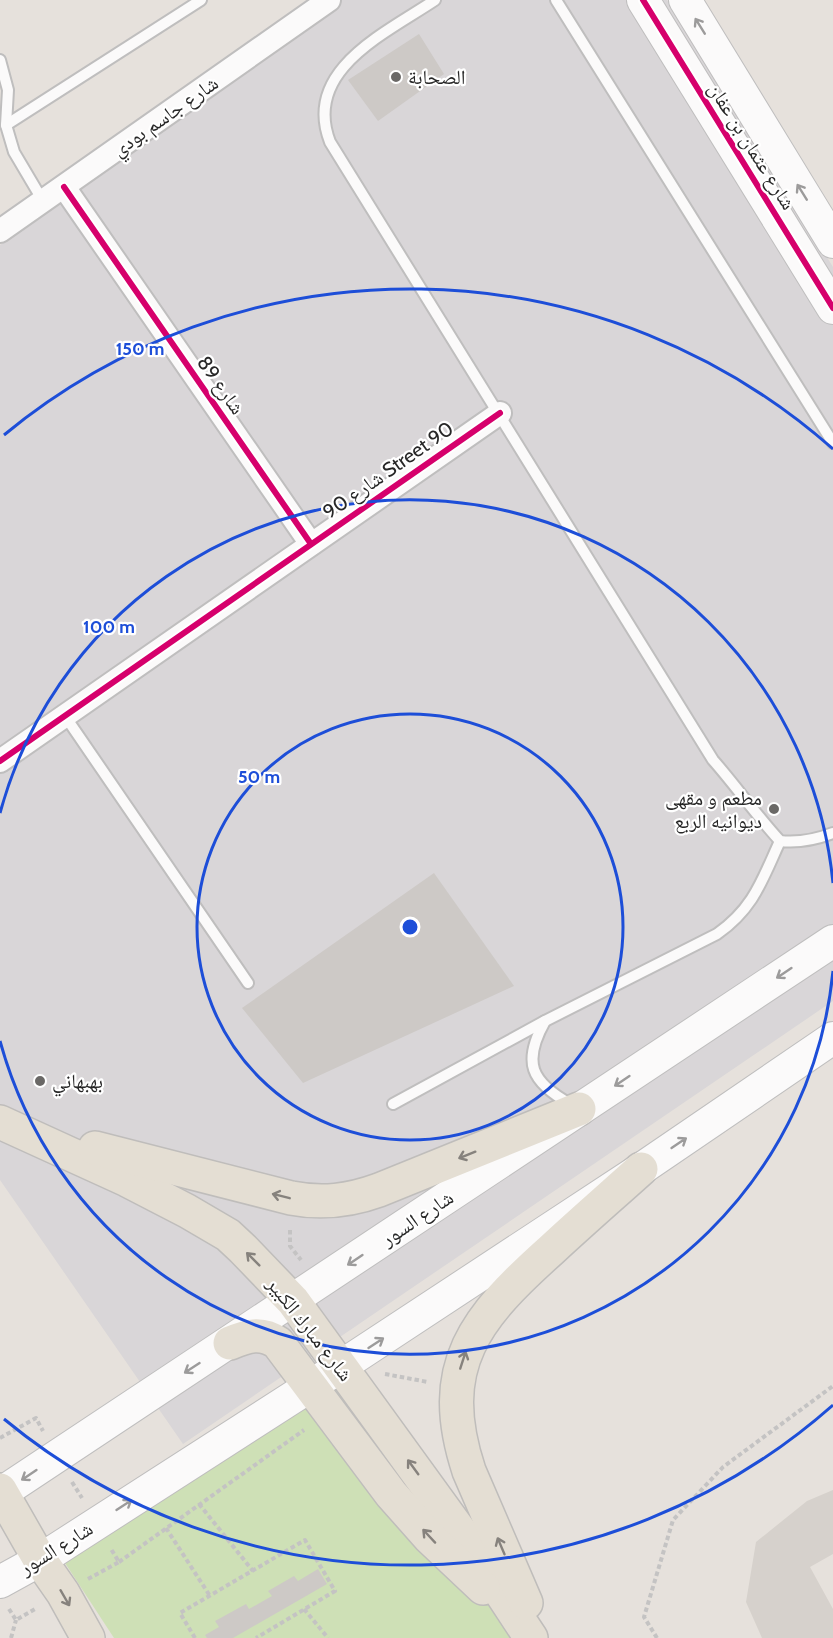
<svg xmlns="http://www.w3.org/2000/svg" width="833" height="1638" font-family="Cabin,'Noto Naskh Arabic',sans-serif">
	<rect width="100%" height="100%" fill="#e6e1dc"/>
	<!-- industrial -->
	<polygon fill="#d9d6d8" points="335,0 667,0 833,267 833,1001 183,1444 0,1180 0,245 74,195 259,49"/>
	<!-- park -->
	<polygon fill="#cee0b6" points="347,1376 513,1638 114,1638 65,1563"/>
	<!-- plaza -->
	<polygon fill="#d6d1cc" points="833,1490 833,1554 810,1567 833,1609 833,1638 762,1638 746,1602 756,1542 807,1501"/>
	<!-- building -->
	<g fill="#cdc9c6">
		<polygon points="419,34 444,74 378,121 348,80"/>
		<polygon points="434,873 514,986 303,1083 242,1008"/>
		<polygon points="318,1569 327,1584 233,1638 207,1638 205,1635 219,1627 215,1621 246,1604 249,1609 272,1596 268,1591 294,1576 298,1581"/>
	</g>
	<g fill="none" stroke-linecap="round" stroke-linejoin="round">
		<!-- lane casing -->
		<g stroke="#bfbebe" stroke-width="14">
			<g id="lane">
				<path d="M435 0C386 33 302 70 330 142L713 760C736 786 756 815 780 841 799 843 815 840 833 833"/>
				<polyline points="556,0 833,443"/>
				<polyline points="0,60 8,90 6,125 14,152 43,201"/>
				<polyline points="6,125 201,0"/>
				<polyline points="65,716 248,983"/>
				<path d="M545 1021C522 1062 530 1082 572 1105"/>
				<path d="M393 1104 545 1021 717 934C754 908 762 880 780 841"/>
			</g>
		</g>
		<!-- street casing -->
		<g stroke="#bfbebe" stroke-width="26">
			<g id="street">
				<polyline points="64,187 311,544"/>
				<polyline points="0,231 329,0"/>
				<polyline points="0,761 500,413"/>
			</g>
		</g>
		<!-- secondary casing -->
		<g stroke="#bfbebe" stroke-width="34">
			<g id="secondary">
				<polyline points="643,0 833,308"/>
				<polyline points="685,0 833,242"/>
				<polyline points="0,1494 833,941"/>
				<polyline points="0,1582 40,1560 340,1367 641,1169 833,1038"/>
			</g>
		</g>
		<!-- primary casing -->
		<g stroke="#bfbdbb" stroke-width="36">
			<g id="primary">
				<polyline points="0,1122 127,1180 187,1211 228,1235 243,1249 293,1301 467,1541 531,1638"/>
				<path d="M95 1148 291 1198C322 1204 349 1201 379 1190L579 1109"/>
				<path d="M230 1343C247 1336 261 1331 278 1343L391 1494 430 1538 483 1588"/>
				<polyline points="0,1490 40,1560 63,1593 88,1638"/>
				<path d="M526 1603 469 1471C434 1365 476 1317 552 1249 581 1222 611 1196 641 1169"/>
			</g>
		</g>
		<!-- path -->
		<g stroke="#c4c3c3" stroke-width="4" stroke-dasharray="4.5 3" stroke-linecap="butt">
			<polyline points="290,1230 290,1246 301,1260"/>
			<polyline points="385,1374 428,1382"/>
			<polyline points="0,1438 36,1418 43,1431"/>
			<polyline points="72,1482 82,1498"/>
			<polyline points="199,1504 253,1571"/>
			<polyline points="166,1528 210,1596"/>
			<polyline points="119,1562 304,1430"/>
			<polyline points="88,1579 119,1562 111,1549"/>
			<polyline points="9,1609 16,1620 37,1608"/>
			<polyline points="304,1609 328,1638"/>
			<polyline points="11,1638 16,1620"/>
			<polyline points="195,1638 180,1613 305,1540 335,1591 256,1638"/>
			<polyline points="657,1638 644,1617 673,1520 723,1467 833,1386"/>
		</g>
		<!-- lane -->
		<use href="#lane" stroke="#fbfafa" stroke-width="10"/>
		<!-- street -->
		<use href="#street" stroke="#fbfafa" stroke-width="22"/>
		<!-- secondary -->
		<use href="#secondary" stroke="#fbfafa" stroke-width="32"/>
		<!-- primary -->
		<use href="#primary" stroke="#e4ded3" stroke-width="33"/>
		<!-- cycleway casing -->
		<g stroke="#fff" stroke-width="10">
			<g id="cycleway">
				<polyline points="643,0 833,308"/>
				<polyline points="64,187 311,544"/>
				<polyline points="0,761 500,413"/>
			</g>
		</g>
		<!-- cycleway -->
		<use href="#cycleway" stroke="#d6006c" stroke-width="6"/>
	</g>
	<!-- one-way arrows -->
	<defs><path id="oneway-shaft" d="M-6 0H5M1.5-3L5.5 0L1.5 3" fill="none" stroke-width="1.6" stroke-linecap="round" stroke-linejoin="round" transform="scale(1.5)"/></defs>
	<g stroke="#9c9b9b">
		<use href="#oneway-shaft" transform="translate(700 26) rotate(-122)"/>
		<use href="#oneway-shaft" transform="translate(802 192) rotate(-122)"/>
		<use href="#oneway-shaft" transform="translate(784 973) rotate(146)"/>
		<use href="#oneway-shaft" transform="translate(622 1081) rotate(146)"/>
		<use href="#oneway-shaft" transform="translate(679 1143) rotate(-34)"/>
		<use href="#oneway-shaft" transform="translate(355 1260) rotate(146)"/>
		<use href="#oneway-shaft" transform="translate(376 1343) rotate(-33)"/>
		<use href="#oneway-shaft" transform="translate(192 1368) rotate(147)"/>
		<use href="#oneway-shaft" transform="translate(29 1475) rotate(146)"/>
		<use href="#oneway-shaft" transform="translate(124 1505) rotate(-33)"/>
	</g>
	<g stroke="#86827d">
		<use href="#oneway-shaft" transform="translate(467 1155) rotate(158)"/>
		<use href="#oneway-shaft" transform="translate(281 1196) rotate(-166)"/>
		<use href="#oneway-shaft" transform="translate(253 1259) rotate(-135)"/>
		<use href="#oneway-shaft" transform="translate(463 1360) rotate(-72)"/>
		<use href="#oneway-shaft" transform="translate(413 1467) rotate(-126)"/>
		<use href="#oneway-shaft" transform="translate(429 1536) rotate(-133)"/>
		<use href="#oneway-shaft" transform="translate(501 1546) rotate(-113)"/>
		<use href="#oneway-shaft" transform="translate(65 1598) rotate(60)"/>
	</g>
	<!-- distance rings -->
	<g fill="none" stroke="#1d4ed8" stroke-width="3">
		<circle cx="410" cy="927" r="213"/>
		<path d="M833 971A425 425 0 0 1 0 1041M0 813A425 425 0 0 1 833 883"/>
		<path d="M833 1405A638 638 0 0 1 4 1419M4 435A638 638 0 0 1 833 449"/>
	</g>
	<!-- markers -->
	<g fill="#6a6866" stroke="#fff" stroke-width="2">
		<circle cx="396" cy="77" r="6"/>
		<circle cx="774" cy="809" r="6"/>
		<circle cx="40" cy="1081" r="6"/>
	</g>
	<g text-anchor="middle" stroke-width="4.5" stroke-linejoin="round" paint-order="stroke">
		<!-- poi labels -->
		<g font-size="20" fill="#272727" stroke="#fff" text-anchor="start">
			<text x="408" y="84">الصحابة</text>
			<text x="762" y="805" text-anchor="end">مطعم و مقهى<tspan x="762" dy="23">ديوانيه الربع</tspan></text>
			<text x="52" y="1088">بهبهاني</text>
		</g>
		<!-- street labels -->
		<g font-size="20" fill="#272727" stroke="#fff">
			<text transform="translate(165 116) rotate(-35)" y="7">شارع جاسم بودي</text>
			<text transform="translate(752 146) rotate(58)" y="7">شارع عثمان بن عفان</text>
			<text transform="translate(221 385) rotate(55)" y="7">شارع 89</text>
			<text transform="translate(388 470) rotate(-35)" y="7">شارع 90 Street 90</text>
			<text transform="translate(417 1218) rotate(-34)" y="7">شارع السور</text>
			<text transform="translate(310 1329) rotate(52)" y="7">شارع مبارك الكبير</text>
			<text transform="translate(56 1548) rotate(-32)" y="7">شارع السور</text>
		</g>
	</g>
	<circle cx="410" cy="927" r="9" fill="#1d4ed8" stroke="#fff" stroke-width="3"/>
	<g font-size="18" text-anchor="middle" font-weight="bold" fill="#1d4ed8" stroke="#fff" stroke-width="4.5" stroke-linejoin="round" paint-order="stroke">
		<text x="140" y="355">150 m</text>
		<text x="109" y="633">100 m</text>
		<text x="259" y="783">50 m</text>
	</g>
</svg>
